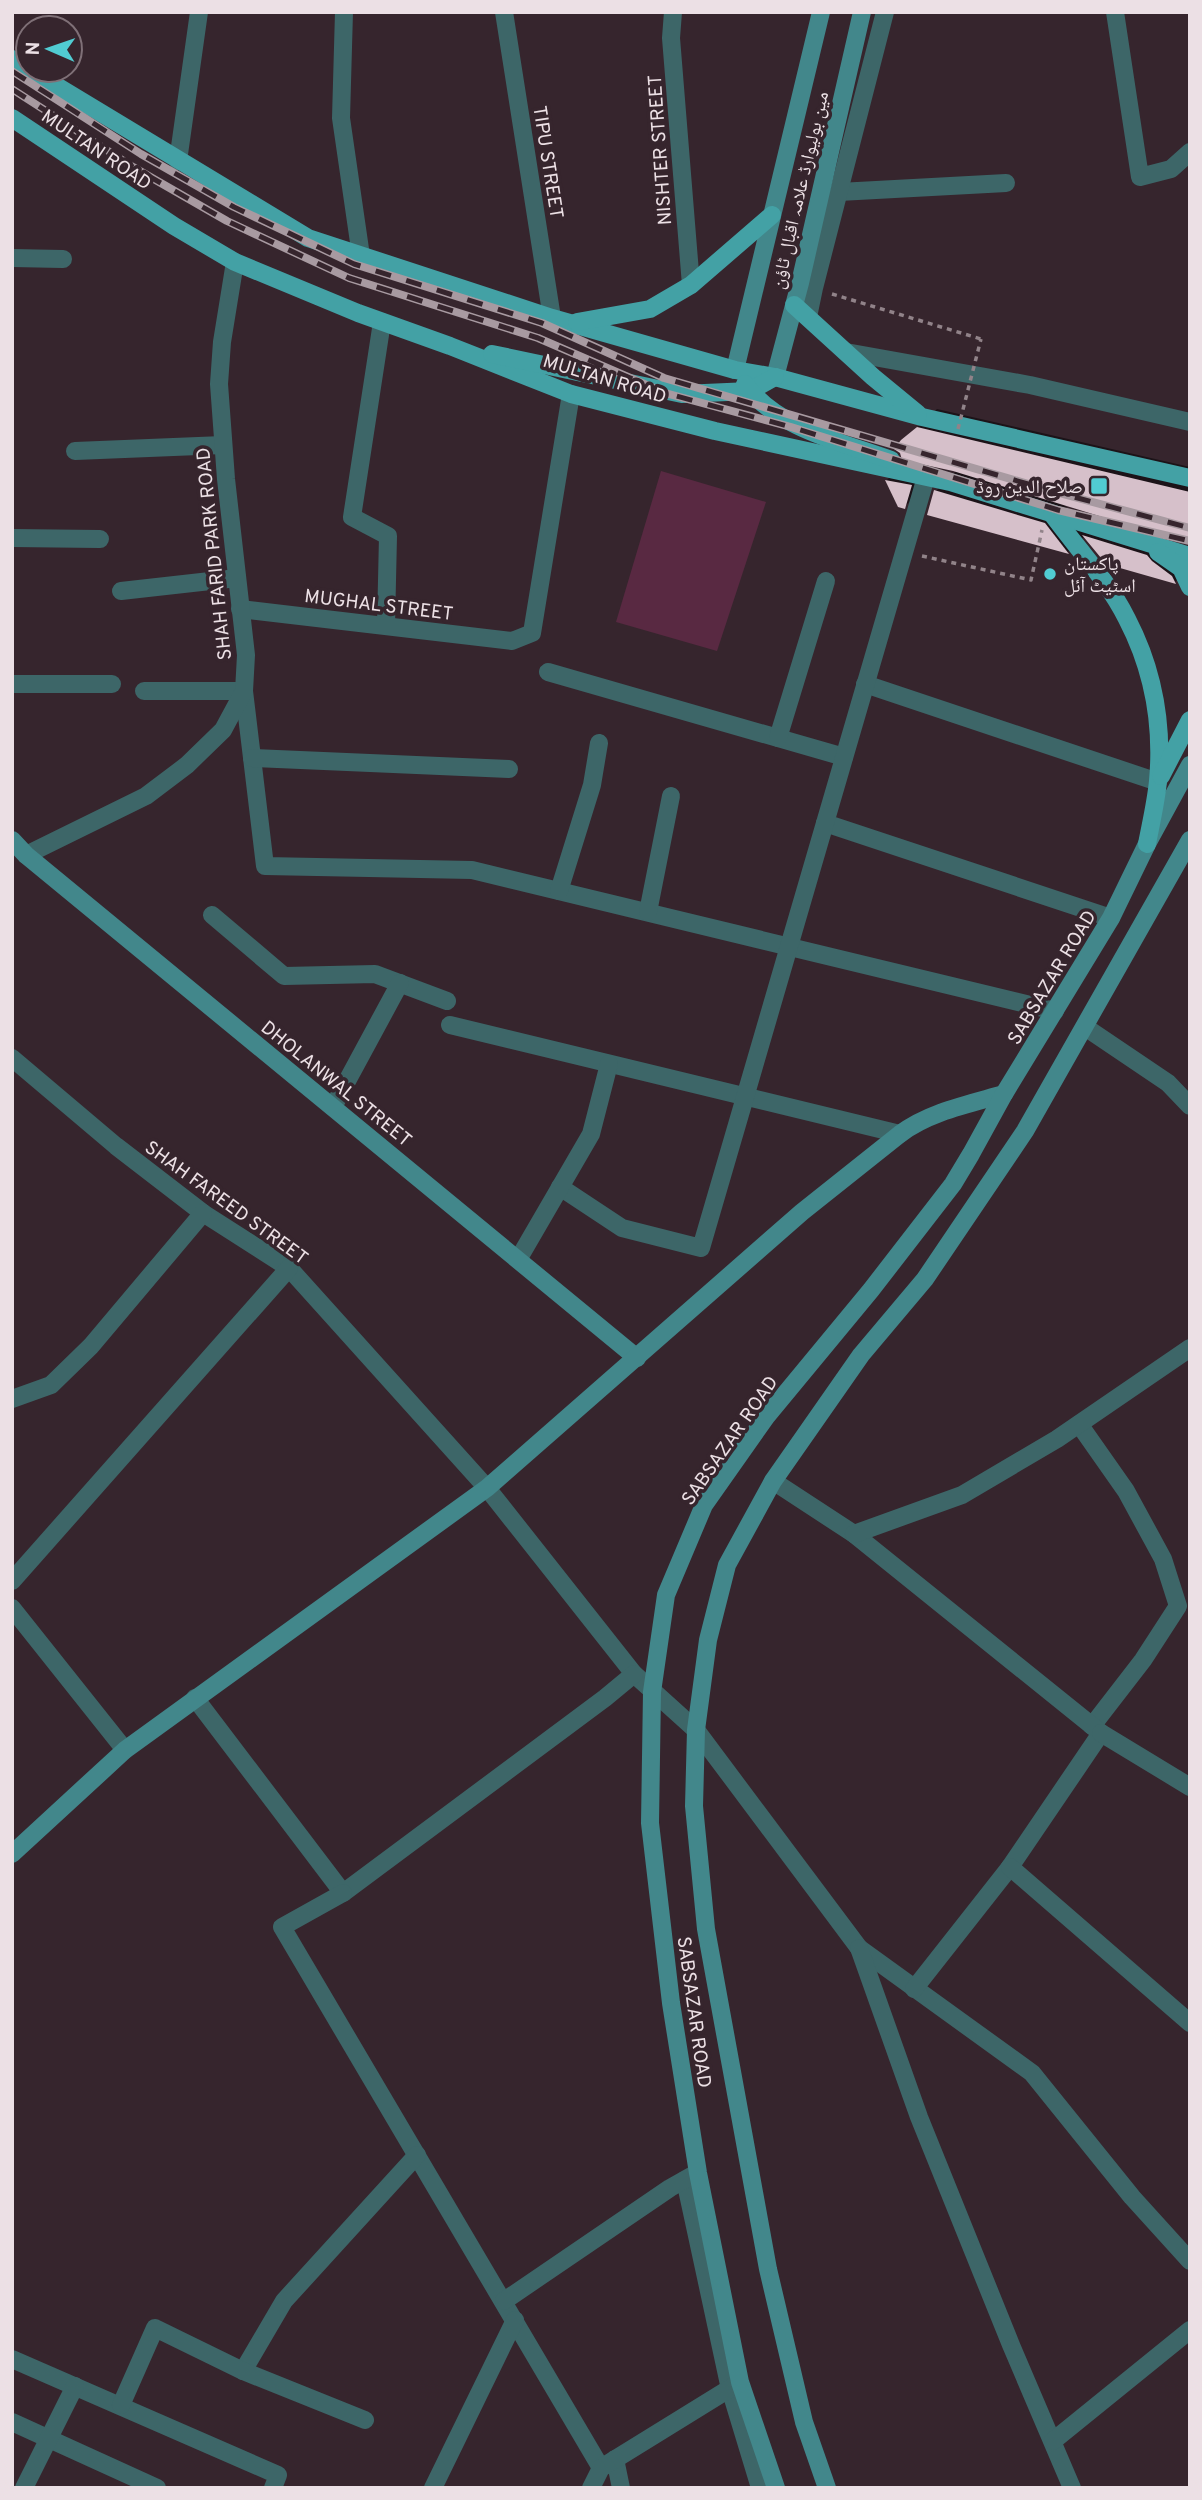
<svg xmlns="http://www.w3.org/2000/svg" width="1202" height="2500" font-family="Overpass,'Noto Naskh Arabic',sans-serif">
	<rect width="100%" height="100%" fill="#36252d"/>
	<!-- green -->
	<polygon fill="#592942" points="661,471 766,502 717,651 616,622"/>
	<!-- shadow -->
	<path fill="#0007" fill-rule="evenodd" d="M937 409 1190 467V542L1166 535 1171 542 1190 555V567L1175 582 1107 563 1085 536 1068 552 929 514 936 491 957 470 931 464 924 488 904 507 899 506 887 480 908 459 902 441ZM1063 503 1104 516 1087 533Z"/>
	<!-- building -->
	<g fill="#d6c0ca">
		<polygon points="917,427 1190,492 1190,544 953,471 902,460 900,453 894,449 901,440"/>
		<polygon points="885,480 912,485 905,509 898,507"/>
		<polygon points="934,490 1045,523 1069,554 927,515"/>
		<polygon points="1082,535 1147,555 1152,561 1172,576 1176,584 1106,564"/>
	</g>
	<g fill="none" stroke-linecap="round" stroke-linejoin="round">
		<!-- path -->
		<g stroke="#918389" stroke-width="3.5" stroke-dasharray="5 5" stroke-linecap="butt">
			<polyline points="832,294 981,339"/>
			<polyline points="922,556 1031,580 1042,530"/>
		</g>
		<!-- street -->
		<g stroke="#3d6668" stroke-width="18">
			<polyline points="344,12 341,118 361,256"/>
			<polyline points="504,12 552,318"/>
			<polyline points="673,12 671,38 691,285"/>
			<polyline points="1115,12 1140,177 1171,169 1190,152"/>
			<polyline points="178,161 199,12"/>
			<polyline points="839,192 1006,183"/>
			<polyline points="12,258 63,259"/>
			<polyline points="808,317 814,288 885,12"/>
			<polyline points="382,322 352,517 388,536 386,625"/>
			<polyline points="846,352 1030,385 1190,422"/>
			<polyline points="75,451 223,445"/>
			<polyline points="12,538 100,539"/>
			<polyline points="121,591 237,578"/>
			<polyline points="240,609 512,641 532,633 571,394"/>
			<polyline points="548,672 844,757"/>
			<polyline points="12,684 112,684"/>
			<polyline points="865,684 1158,782"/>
			<polyline points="144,691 244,691 265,866 472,870 1055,1011"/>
			<polyline points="778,738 826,581"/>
			<polyline points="252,758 509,769"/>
			<polyline points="825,823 1111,918"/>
			<polyline points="26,855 146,796 187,765 223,730 244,691 246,655 226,479 219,384 222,342 235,262"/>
			<polyline points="559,891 592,785 599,743"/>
			<polyline points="648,912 671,796"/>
			<polyline points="212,915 284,976 375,974 447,1001"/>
			<polyline points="450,1025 900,1134"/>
			<polyline points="1085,1027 1168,1083 1190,1106"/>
			<polyline points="12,1058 116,1146 203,1213 289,1268 487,1488 634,1674 696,1730 859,1948 1032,2073 1132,2197 1190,2261"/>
			<polyline points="333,1107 400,983"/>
			<polyline points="560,1187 622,1228 701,1248 926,477"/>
			<polyline points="519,1258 591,1134 609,1064"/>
			<polyline points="12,1399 51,1385 91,1346 203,1213"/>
			<polyline points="1079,1424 1126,1491 1163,1559 1178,1606 1143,1660 1092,1726"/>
			<polyline points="773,1481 854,1534 1101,1733 1010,1867 914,1989"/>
			<polyline points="854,1534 962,1495 1057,1439 1190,1348"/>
			<polyline points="12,1581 289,1268"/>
			<polyline points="12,1608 125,1750"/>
			<polyline points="195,1698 343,1893 605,1698 634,1674"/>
			<polyline points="1101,1733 1190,1787"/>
			<polyline points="1010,1867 1190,2023"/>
			<polyline points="343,1893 282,1927 601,2468"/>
			<polyline points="859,1948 919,2117 1011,2345 1072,2488"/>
			<polyline points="685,2180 730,2389 760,2488"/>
			<polyline points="504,2301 670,2188 693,2175"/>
			<polyline points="12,2359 278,2475 273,2488"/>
			<polyline points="243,2371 284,2301 417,2155"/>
			<polyline points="121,2405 155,2328 243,2371 365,2420"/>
			<polyline points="12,2422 157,2488"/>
			<polyline points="1053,2441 1190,2330"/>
			<polyline points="615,2459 621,2488"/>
			<polyline points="24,2488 75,2386"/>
			<polyline points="433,2488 515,2320"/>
			<polyline points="591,2488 601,2468 737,2384"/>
		</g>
		<!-- secondary -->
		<g stroke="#42878b" stroke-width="18">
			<polyline points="735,370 821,12"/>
			<polyline points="775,377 800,283 862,12"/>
			<polyline points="12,840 26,855 637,1358"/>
			<path d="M12 1854 125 1750 487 1488 802 1212 900 1134C929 1112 969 1104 1004 1094"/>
			<polyline points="776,2488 740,2382 698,2173 671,2003 650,1823 652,1692 666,1595 704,1505 766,1417 871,1290 953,1184 971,1154 1004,1094 1111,918 1147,844 1190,765"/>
			<polyline points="827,2488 804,2422 768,2269 706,1929 694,1806 696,1730 708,1640 727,1565 773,1481 861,1355 925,1279 1025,1131 1190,840"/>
		</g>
		<!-- primary -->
		<g stroke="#43a1a5" stroke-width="18">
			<polyline points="12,59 28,68"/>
			<polyline points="30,70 308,238 552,318 735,370 775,377 922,417 1190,478"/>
			<polyline points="12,118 174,226 235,262 358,313 450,346 571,394 715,431 950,482 1190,556"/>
			<polyline points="794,305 873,377 918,414"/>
			<polyline points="577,322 650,309 691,285 772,215"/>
			<polyline points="492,354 682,394 750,391 775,377"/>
			<path d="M745 384C777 429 842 442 891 460"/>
			<path d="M1052 514C1077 548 1108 581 1127 619 1153 669 1163 725 1158 781 1156 802 1151 823 1147 844"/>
			<polyline points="1158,552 1181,568 1190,587"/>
			<polyline points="1161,776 1190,720"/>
		</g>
		<!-- rail casing -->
		<g stroke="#a89aa1" stroke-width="8">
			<g id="rail">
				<polyline points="12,71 141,154 234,207 354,264 542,323 664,378 1059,493 1190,528"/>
				<polyline points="12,89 133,167 227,221 349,278 538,338 665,393 791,427 1058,510 1190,541"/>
			</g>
		</g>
		<!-- rail -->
		<use href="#rail" stroke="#36252d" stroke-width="5" stroke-dasharray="16" stroke-linecap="butt"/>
		<!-- path-bridge -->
		<polyline stroke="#918389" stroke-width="3.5" stroke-dasharray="5 5" stroke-linecap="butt" points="958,429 981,339"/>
	</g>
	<!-- markers -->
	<g fill="#51ccd2" stroke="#36252d" stroke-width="2.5">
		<rect x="1090" y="477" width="18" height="18" rx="3.5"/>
		<circle cx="1050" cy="574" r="7"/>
	</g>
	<g text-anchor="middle" stroke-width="7" stroke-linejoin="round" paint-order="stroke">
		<!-- street labels -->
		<g font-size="19" fill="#ece0e5" stroke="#36252d">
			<text transform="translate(97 149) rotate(34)" y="7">MULTAN ROAD</text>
			<text transform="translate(659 150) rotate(-94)" y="7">NISHTER STREET</text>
			<text transform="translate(549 162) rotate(81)" y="7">TIPU STREET</text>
			<text transform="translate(799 190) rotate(-77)" y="7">مین بولیوارڈ علامہ اقبال ٹاؤن</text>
			<text transform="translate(605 378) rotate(17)" y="7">MULTAN ROAD</text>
			<text transform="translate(213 554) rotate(-96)" y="7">SHAH FARID PARK ROAD</text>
			<text transform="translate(379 604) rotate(7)" y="7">MUGHAL STREET</text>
			<text transform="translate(1051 977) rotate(-59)" y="7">SABSAZAR ROAD</text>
			<text transform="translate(337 1083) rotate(39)" y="7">DHOLANWAL STREET</text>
			<text transform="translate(227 1202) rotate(36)" y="7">SHAH FAREED STREET</text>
			<text transform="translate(729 1440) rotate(-55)" y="7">SABSAZAR ROAD</text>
			<text transform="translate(695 2012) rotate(82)" y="7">SABSAZAR ROAD</text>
		</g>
		<!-- poi labels -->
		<g font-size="19" fill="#ece0e5" stroke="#36252d" text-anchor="end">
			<text x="1083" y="493">صلاح الدین روڈ</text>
			<text x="1064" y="570" text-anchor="start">پاکستان<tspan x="1064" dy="22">اسٹیٹ آئل</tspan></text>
		</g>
	</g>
	<!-- border -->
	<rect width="1202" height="2500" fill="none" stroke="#ece0e5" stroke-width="28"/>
	<!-- north arrow -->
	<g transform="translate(49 49) rotate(272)"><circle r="33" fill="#36252d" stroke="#7f7077" stroke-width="2"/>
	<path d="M0-5L12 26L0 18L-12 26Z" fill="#51ccd2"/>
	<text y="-10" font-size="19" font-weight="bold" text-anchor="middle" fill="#ece0e5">N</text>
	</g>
</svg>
